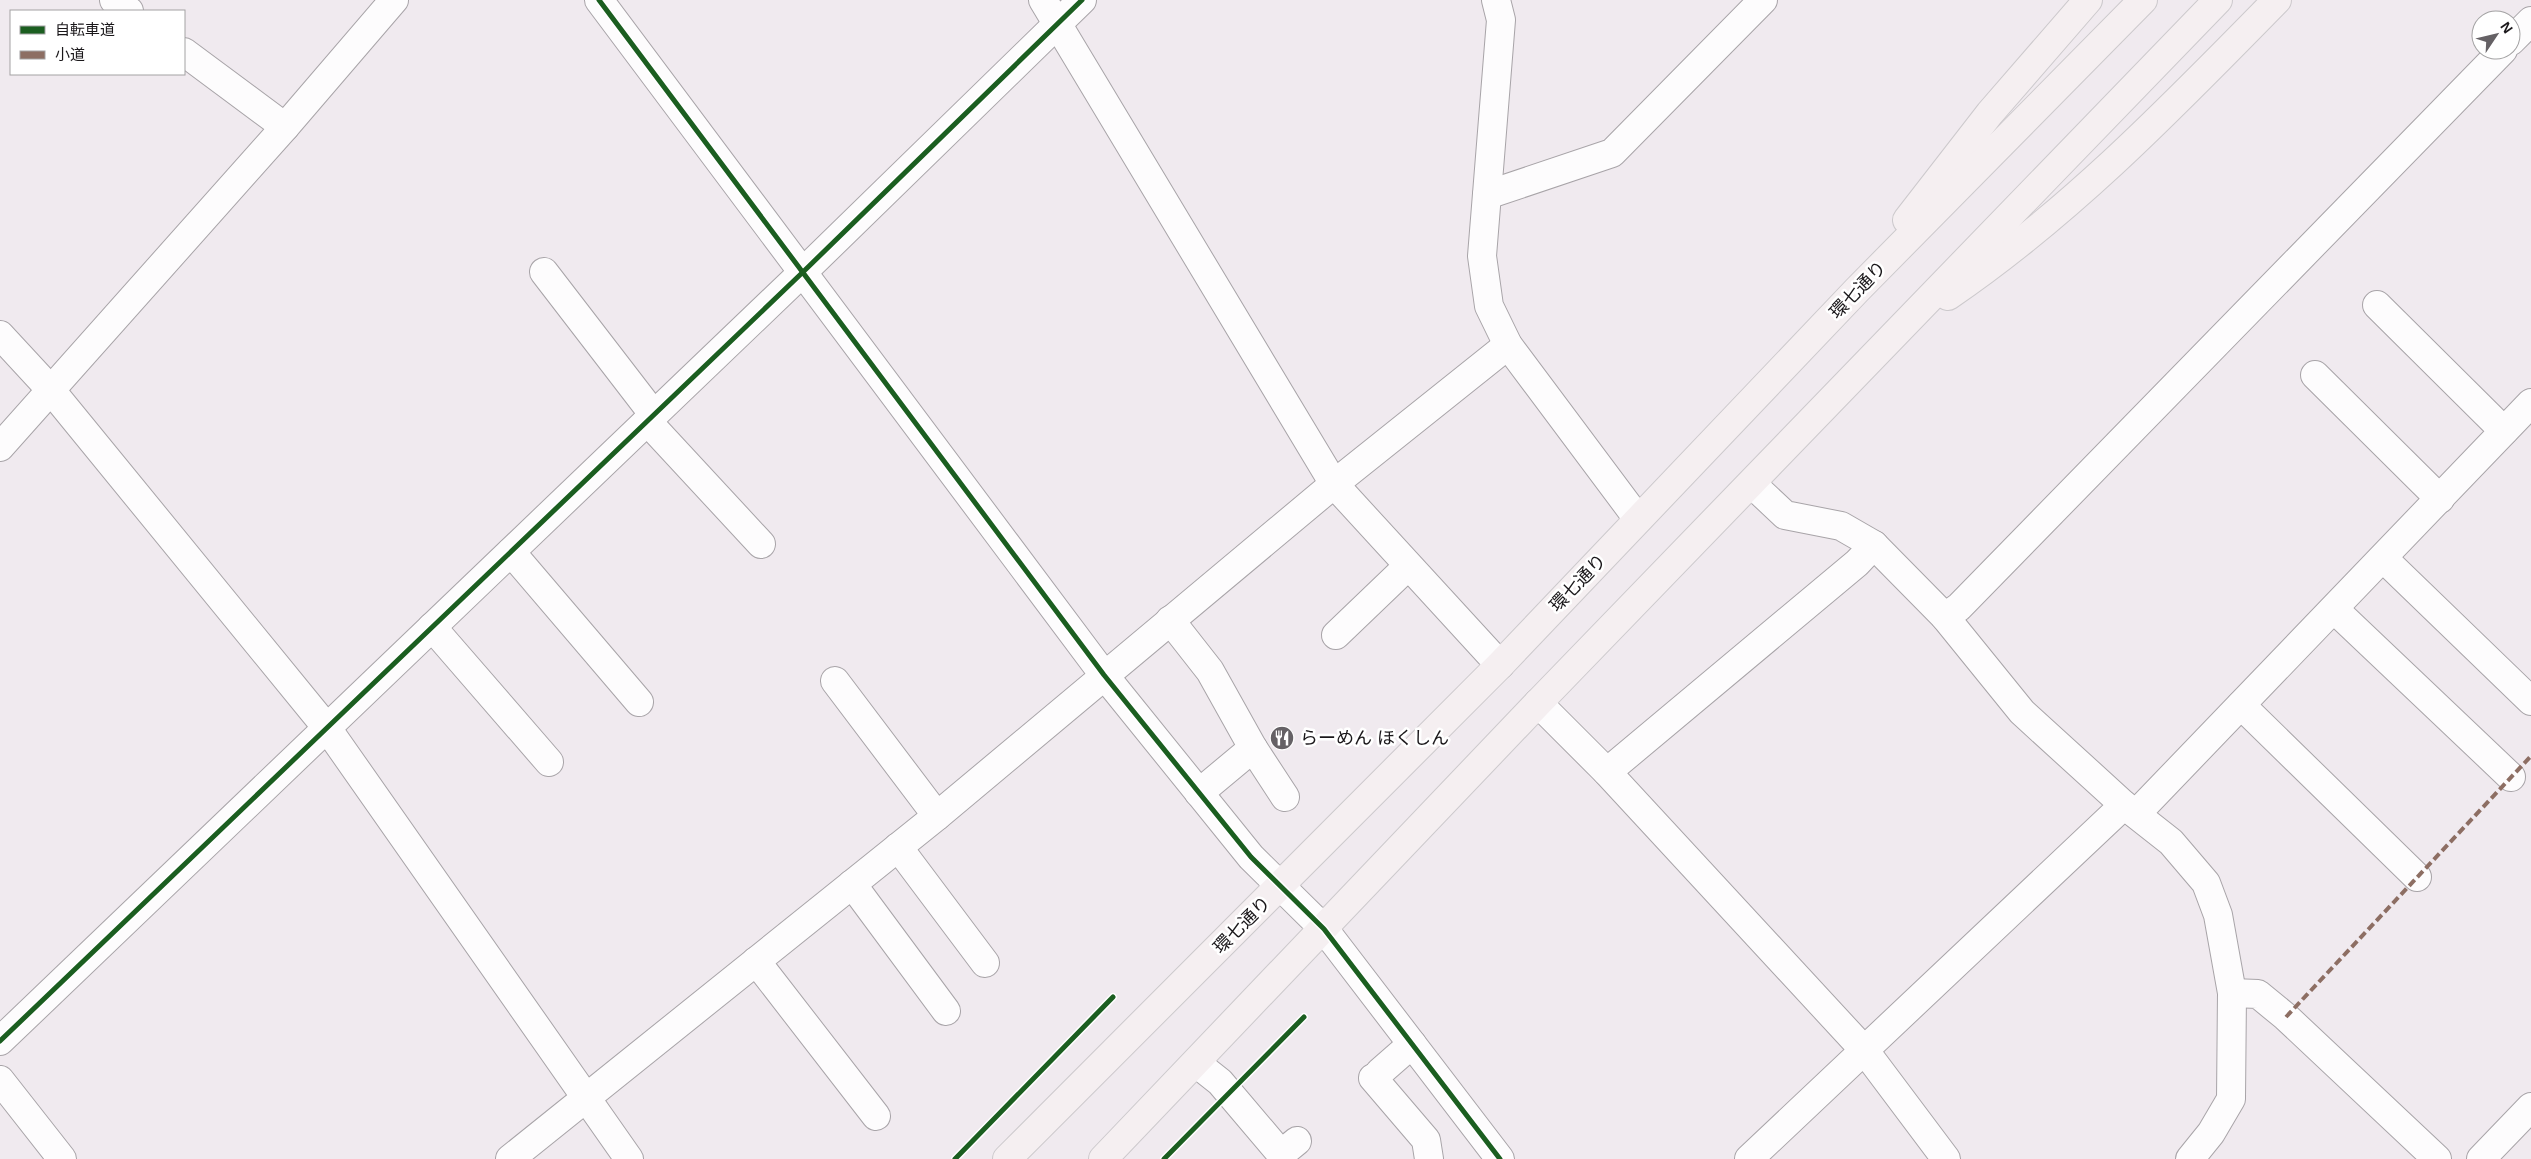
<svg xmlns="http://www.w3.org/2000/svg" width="2531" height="1159" font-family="Arial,'Noto Sans JP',sans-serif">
	<rect width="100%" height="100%" fill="#f0eaef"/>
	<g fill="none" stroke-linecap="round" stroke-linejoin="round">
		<!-- minor casing -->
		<g stroke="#a8a4a8" stroke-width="30">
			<g id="minor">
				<polyline points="114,0 129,11"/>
				<polyline points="599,0 1104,675 1251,857 1324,929 1500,1159"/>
				<polyline points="1043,0 1334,484 1500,665"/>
				<polyline points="1496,0 1501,20 1482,256 1489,306 1508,345 1638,519"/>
				<polyline points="2511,41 2531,21"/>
				<polyline points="184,52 285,127"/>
				<polyline points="1487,195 1612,153 1763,0"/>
				<polyline points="544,272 654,415"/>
				<polyline points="2377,305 2504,431"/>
				<polyline points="0,335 50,389 327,728 629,1159"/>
				<polyline points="2315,375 2440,499"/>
				<polyline points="647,421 761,544"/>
				<polyline points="0,447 285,127 394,0"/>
				<polyline points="1752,484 1785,515 1841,526 1874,545 1945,617 2022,712 2124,805 2171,842 2206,883 2218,915 2232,993 2231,1099 2211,1133 2190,1159"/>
				<polyline points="511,552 639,702"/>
				<polyline points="2383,558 2531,701"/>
				<polyline points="2334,609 2511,777"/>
				<polyline points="1945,617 1959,607 2503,50"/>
				<polyline points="1170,620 1210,671 1253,748 1285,797"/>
				<polyline points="432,627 549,762"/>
				<polyline points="1336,635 1408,566"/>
				<polyline points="835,681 937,816"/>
				<polyline points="1538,703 1607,772 1865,1051 1946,1159"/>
				<polyline points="2241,705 2417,877"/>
				<polyline points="1607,772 1857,563 1874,545"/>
				<polyline points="1199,793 1253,748"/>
				<polyline points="2136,814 2531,403"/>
				<polyline points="898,847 985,963"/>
				<polyline points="852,884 946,1011"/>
				<polyline points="756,961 876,1116"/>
				<polyline points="2232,993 2258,994 2286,1017 2437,1159"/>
				<polyline points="0,1041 803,272 1082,0"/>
				<polyline points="1196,1063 1220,1082 1281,1154 1297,1141"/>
				<polyline points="1380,1072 1412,1044"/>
				<polyline points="1373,1078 1426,1140 1429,1159"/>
				<polyline points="0,1080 62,1159"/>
				<polyline points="510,1159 937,816 1334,484 1508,345"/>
				<polyline points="1749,1159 2124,805"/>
				<polyline points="2481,1159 2531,1107"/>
			</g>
		</g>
		<!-- major casing -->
		<g stroke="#ccc9cc" stroke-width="30">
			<g id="major">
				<polyline points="1907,220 1990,113 2088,0"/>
				<path d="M1948 296C2071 212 2173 106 2277 0"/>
				<polyline points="1007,1159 1500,665 1857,290 2143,0"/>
				<polyline points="1103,1159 1538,703 2218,0"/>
			</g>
		</g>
		<!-- minor -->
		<use href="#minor" stroke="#fdfcfd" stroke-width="28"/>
		<!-- major -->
		<use href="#major" stroke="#f5eff1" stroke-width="28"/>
		<!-- quiet -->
		<polyline stroke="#8d6e63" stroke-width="4" stroke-dasharray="8 4" stroke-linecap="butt" points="2286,1017 2531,756"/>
		<!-- cycleway casing -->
		<g stroke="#fff" stroke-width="8">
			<g id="cycleway">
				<polyline points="599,0 1104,675 1251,857 1324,929 1500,1159"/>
				<polyline points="0,1041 803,272 1082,0"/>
				<polyline points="955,1159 1113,997"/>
				<polyline points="1164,1159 1304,1017"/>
			</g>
		</g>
		<!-- cycleway -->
		<use href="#cycleway" stroke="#1b5e20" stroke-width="5"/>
	</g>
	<!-- icons -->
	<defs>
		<g id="restaurant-disc" transform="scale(1.25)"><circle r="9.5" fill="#656165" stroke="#fff"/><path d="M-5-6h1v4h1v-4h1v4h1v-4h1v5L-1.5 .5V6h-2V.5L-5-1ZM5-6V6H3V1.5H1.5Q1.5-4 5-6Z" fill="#fff"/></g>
	</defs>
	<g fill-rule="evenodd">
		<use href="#restaurant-disc" x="1282" y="738"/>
	</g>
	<g text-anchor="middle" stroke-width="5" stroke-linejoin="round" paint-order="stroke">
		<!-- street labels -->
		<g font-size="18" fill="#1a171a" stroke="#fff">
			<text transform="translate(1858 290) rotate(-46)" y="6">環七通り</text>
			<text transform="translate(1578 583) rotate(-46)" y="6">環七通り</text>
			<text transform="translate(1242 925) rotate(-45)" y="6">環七通り</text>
		</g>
		<!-- poi labels -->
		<g font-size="18" fill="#1a171a" stroke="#fff" text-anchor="start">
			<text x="1300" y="744">らーめん ほくしん</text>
		</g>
	</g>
	<!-- legend -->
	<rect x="10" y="10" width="175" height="65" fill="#ffffff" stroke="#a3a2a3"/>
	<rect x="20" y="26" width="25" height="8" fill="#1b5e20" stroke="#a3a2a3"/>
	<text x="55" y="35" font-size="15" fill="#1a171a">自転車道</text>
	<rect x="20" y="51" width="25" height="8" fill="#8d6e63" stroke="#a3a2a3"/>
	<text x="55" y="60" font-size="15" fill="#1a171a">小道</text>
	<!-- north arrow -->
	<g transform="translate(2496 35) rotate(55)"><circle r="24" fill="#ffffff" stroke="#a3a2a3"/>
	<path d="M0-4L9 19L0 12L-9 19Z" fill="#656165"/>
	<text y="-8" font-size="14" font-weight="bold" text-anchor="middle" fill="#1a171a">N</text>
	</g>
</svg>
